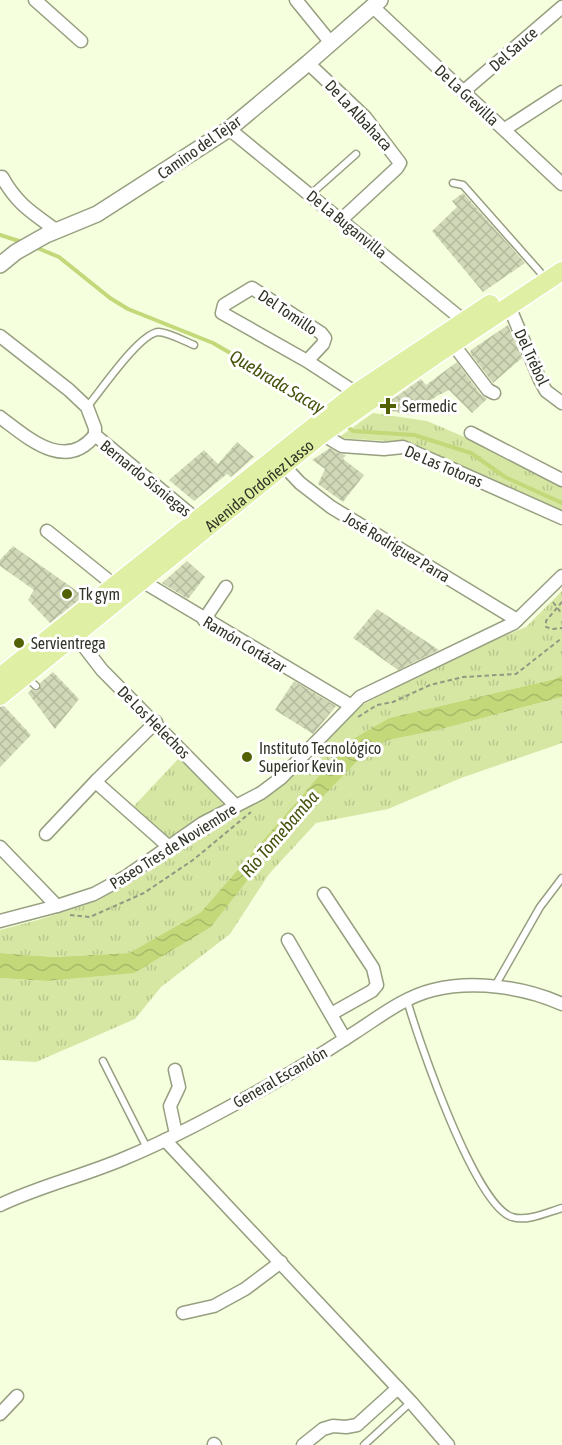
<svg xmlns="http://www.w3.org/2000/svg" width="562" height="1445" font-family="'Asap Condensed',sans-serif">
	<defs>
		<pattern id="grass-tufts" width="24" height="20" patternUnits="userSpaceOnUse" patternTransform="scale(1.5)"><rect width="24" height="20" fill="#d6e7a4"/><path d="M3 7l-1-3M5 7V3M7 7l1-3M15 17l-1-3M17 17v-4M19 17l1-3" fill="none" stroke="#b8c78d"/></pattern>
		<pattern id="water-waves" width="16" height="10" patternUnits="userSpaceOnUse" patternTransform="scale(1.5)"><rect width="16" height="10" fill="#c2d879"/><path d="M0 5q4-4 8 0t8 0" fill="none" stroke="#a7ba69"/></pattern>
		<pattern id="building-cross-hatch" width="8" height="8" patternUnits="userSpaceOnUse" patternTransform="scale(1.5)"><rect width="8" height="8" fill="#d0d8b8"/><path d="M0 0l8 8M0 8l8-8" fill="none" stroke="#b3ba9e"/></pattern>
	</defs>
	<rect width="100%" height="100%" fill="#f5fedd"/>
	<!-- grass -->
	<g fill="url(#grass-tufts)">
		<polygon points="373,413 427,421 474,441 562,487 562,512 479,474 403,442 338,438"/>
		<polygon points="562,591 562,675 555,679 389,718 349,741 201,912 129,953 54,957 0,953 0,930 38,920 97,901 154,868 186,842 262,799 286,781 358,707 470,650 526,627"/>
		<polygon points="562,697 562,743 461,778 388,809 316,823 269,874 230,934 161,987 135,1019 36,1062 0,1060 0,978 45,981 211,927 269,853 367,751 388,740 434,731"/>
		<polygon points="180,757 228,805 171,839 134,806"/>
	</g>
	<!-- water -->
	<polygon fill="url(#water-waves)" points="562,675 562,697 434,731 388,740 367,751 269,853 211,927 134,973 45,981 0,978 0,953 54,957 129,953 201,912 349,741 389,718 555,679"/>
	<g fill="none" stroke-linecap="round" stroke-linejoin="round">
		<!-- stream -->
		<g stroke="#c2d879" stroke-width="4">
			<polyline points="0,235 22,242"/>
			<polyline points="35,247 59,257 110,298 128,309 213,343 301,394 324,410"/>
			<polyline points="345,425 353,431 414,435 471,453 505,477 562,503"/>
		</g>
	</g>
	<!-- building -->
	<g fill="url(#building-cross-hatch)">
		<polygon points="463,193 525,263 483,292 432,231 457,207 452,201"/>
		<polygon points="508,325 522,358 493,383 470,353 471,350"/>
		<polygon points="457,362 481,395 487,399 472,413 449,390 437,396 408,415 380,408 421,379 426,385"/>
		<polygon points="237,442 254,457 231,477 227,474 194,501 169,480 204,450 218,464"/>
		<polygon points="330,448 338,453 346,455 343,459 364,475 343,502 318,484 325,469 312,460"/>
		<polygon points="13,546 84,596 50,623 28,600 34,590 0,566 0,560"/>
		<polygon points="187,561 205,577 188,599 162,583"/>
		<polygon points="377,609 439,650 398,670 353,638"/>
		<polygon points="53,672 79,699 55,729 28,693 32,689 36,691 39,690 40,683"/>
		<polygon points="294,681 336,706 313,734 275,710"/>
		<polygon points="4,706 31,735 0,767 0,707"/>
	</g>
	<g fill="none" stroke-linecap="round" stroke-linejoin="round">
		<!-- service casing -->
		<g stroke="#979f81" stroke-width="9">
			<g id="service">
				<polyline points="453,183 463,185 540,272"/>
				<polyline points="311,194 356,154"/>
				<path d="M87 407C100 392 140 332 159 332 170 333 184 341 194 345"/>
				<polyline points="27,678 36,686"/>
				<polyline points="495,986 540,907 562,878"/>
				<path d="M407 1000C418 1039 475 1206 512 1217 527 1222 548 1212 562 1208"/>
				<polyline points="103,1061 147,1148"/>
				<polyline points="364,1445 411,1402"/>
			</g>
		</g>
		<!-- minor casing -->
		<g stroke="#979f81" stroke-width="15">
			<g id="minor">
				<polyline points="35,0 81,41"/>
				<polyline points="296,0 331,43"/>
				<polyline points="372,6 562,184"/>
				<polyline points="308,63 365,117 400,163 397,168 342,219"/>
				<polyline points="464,91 562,7"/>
				<polyline points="229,129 464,321"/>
				<polyline points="505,129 562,92"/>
				<path d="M2 177C17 204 31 212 56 230"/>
				<polyline points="509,306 540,380 546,391 562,403"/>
				<polyline points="0,336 69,390 87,407 95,428 95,435"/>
				<polyline points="453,344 488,390 494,393"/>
				<polyline points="307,361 323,344 325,338 321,333 252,288 224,305 222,313 307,361 356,393"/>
				<path d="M0 417C27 437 65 473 95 435"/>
				<polyline points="471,433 562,480"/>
				<polyline points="322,434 342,446 384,449 403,447 562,518"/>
				<polyline points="95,435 196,519"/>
				<polyline points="283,465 300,483 331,507 517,620"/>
				<polyline points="47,531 114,585"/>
				<polyline points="142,581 350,705"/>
				<polyline points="204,620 226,587"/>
				<polyline points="75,635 102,670 236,806"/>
				<polyline points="156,722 97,780 98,784 168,846"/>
				<polyline points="46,834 97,780"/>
				<polyline points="0,847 57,906"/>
				<polyline points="324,894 373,968 377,985 372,991 331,1014"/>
				<polyline points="0,921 57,906 94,894 127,876 203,823 261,793 281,778 360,697 514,623 562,576"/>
				<polyline points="288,940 345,1039"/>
				<polyline points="175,1070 179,1087 170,1106 176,1134"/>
				<polyline points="165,1140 411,1402 448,1445"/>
				<path d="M0 1205C40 1186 83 1176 123 1159 169 1140 213 1116 257 1092 290 1074 322 1054 354 1033 379 1017 404 997 433 990 474 980 524 987 562 1004"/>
				<polyline points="183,1313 214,1306 245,1289 281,1262"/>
				<polyline points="0,1414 17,1396"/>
				<polyline points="214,1444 215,1445"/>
				<polyline points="303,1445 323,1429 333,1426 346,1427 357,1425 398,1388"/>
			</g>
		</g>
		<!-- tertiary casing -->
		<g stroke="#979f81" stroke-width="18">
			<polyline id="tertiary" points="0,265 16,252 46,235 97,214 229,129 308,63 380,0"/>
		</g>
		<!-- primary casing -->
		<g stroke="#fff" stroke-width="21">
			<g id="primary">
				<polyline points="0,677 356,393 490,304"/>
				<path id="s1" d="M0 696 322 434 434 356 562 271"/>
			</g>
		</g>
		<!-- path -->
		<g stroke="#929881" stroke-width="2" stroke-dasharray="4.5 3" stroke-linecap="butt">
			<polyline points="553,602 562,614"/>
			<polyline points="562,602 546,621 546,627 553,629 562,628"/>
			<polyline points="358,717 377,705 393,702 430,685 463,677 516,674 562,638"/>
			<polyline points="70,915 90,917 144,893 193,860 251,812"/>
		</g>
		<!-- service -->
		<use href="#service" stroke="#fff" stroke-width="6"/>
		<!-- minor -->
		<use href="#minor" stroke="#fff" stroke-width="12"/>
		<!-- tertiary -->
		<use href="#tertiary" stroke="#fff" stroke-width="15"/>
		<!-- primary -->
		<use href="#primary" stroke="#dfefa3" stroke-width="18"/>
	</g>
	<!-- markers -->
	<g fill="#526104" stroke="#fff" stroke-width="2">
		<path d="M385 397h6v6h6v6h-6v6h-6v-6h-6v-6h6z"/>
		<circle cx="67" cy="594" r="6"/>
		<circle cx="19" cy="643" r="6"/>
		<circle cx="247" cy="757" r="6"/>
	</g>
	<g text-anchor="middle" stroke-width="6" stroke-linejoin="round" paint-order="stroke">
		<!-- street labels -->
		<g font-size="16" fill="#313428" stroke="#fff">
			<text transform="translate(513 49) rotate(-41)" y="6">Del Sauce</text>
			<text transform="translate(467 95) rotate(43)" y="6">De La Grevilla</text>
			<text transform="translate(359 115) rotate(47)" y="6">De La Albahaca</text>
			<text transform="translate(199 147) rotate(-35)" y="6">Camino del Tejar</text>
			<text transform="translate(347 224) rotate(39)" y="6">De La Buganvilla</text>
			<text transform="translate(288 312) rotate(34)" y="6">Del Tomillo</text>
			<text transform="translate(532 357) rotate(65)" y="6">Del Trébol</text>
			<text transform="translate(444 466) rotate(23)" y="6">De Las Totoras</text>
			<text transform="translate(146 478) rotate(39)" y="6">Bernardo Sisniegas</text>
			<text dy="6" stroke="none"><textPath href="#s1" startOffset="334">Avenida Ordoñez Lasso</textPath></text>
			<text transform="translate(397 547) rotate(31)" y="6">José Rodríguez Parra</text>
			<text transform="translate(245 644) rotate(31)" y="6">Ramón Cortázar</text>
			<text transform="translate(154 722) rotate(45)" y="6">De Los Helechos</text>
			<text transform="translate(173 846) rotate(-32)" y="6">Paseo Tres de Noviembre</text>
			<text transform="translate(280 1077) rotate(-30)" y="6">General Escandón</text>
		</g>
		<!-- poi labels -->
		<g font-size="16" fill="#313428" stroke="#fff" text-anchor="start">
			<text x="402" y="412">Sermedic</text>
			<text x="79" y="600">Tk gym</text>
			<text x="31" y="649">Servientrega</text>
			<text x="259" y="754">Instituto Tecnológico<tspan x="259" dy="18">Superior Kevin</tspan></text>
		</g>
		<!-- water labels -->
		<g font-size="18" font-style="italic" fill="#46530c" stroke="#fff">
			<text transform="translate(277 382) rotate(31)" y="6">Quebrada Sacay</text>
			<text transform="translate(280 834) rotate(-49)" y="6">Río Tomebamba</text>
		</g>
	</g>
</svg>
